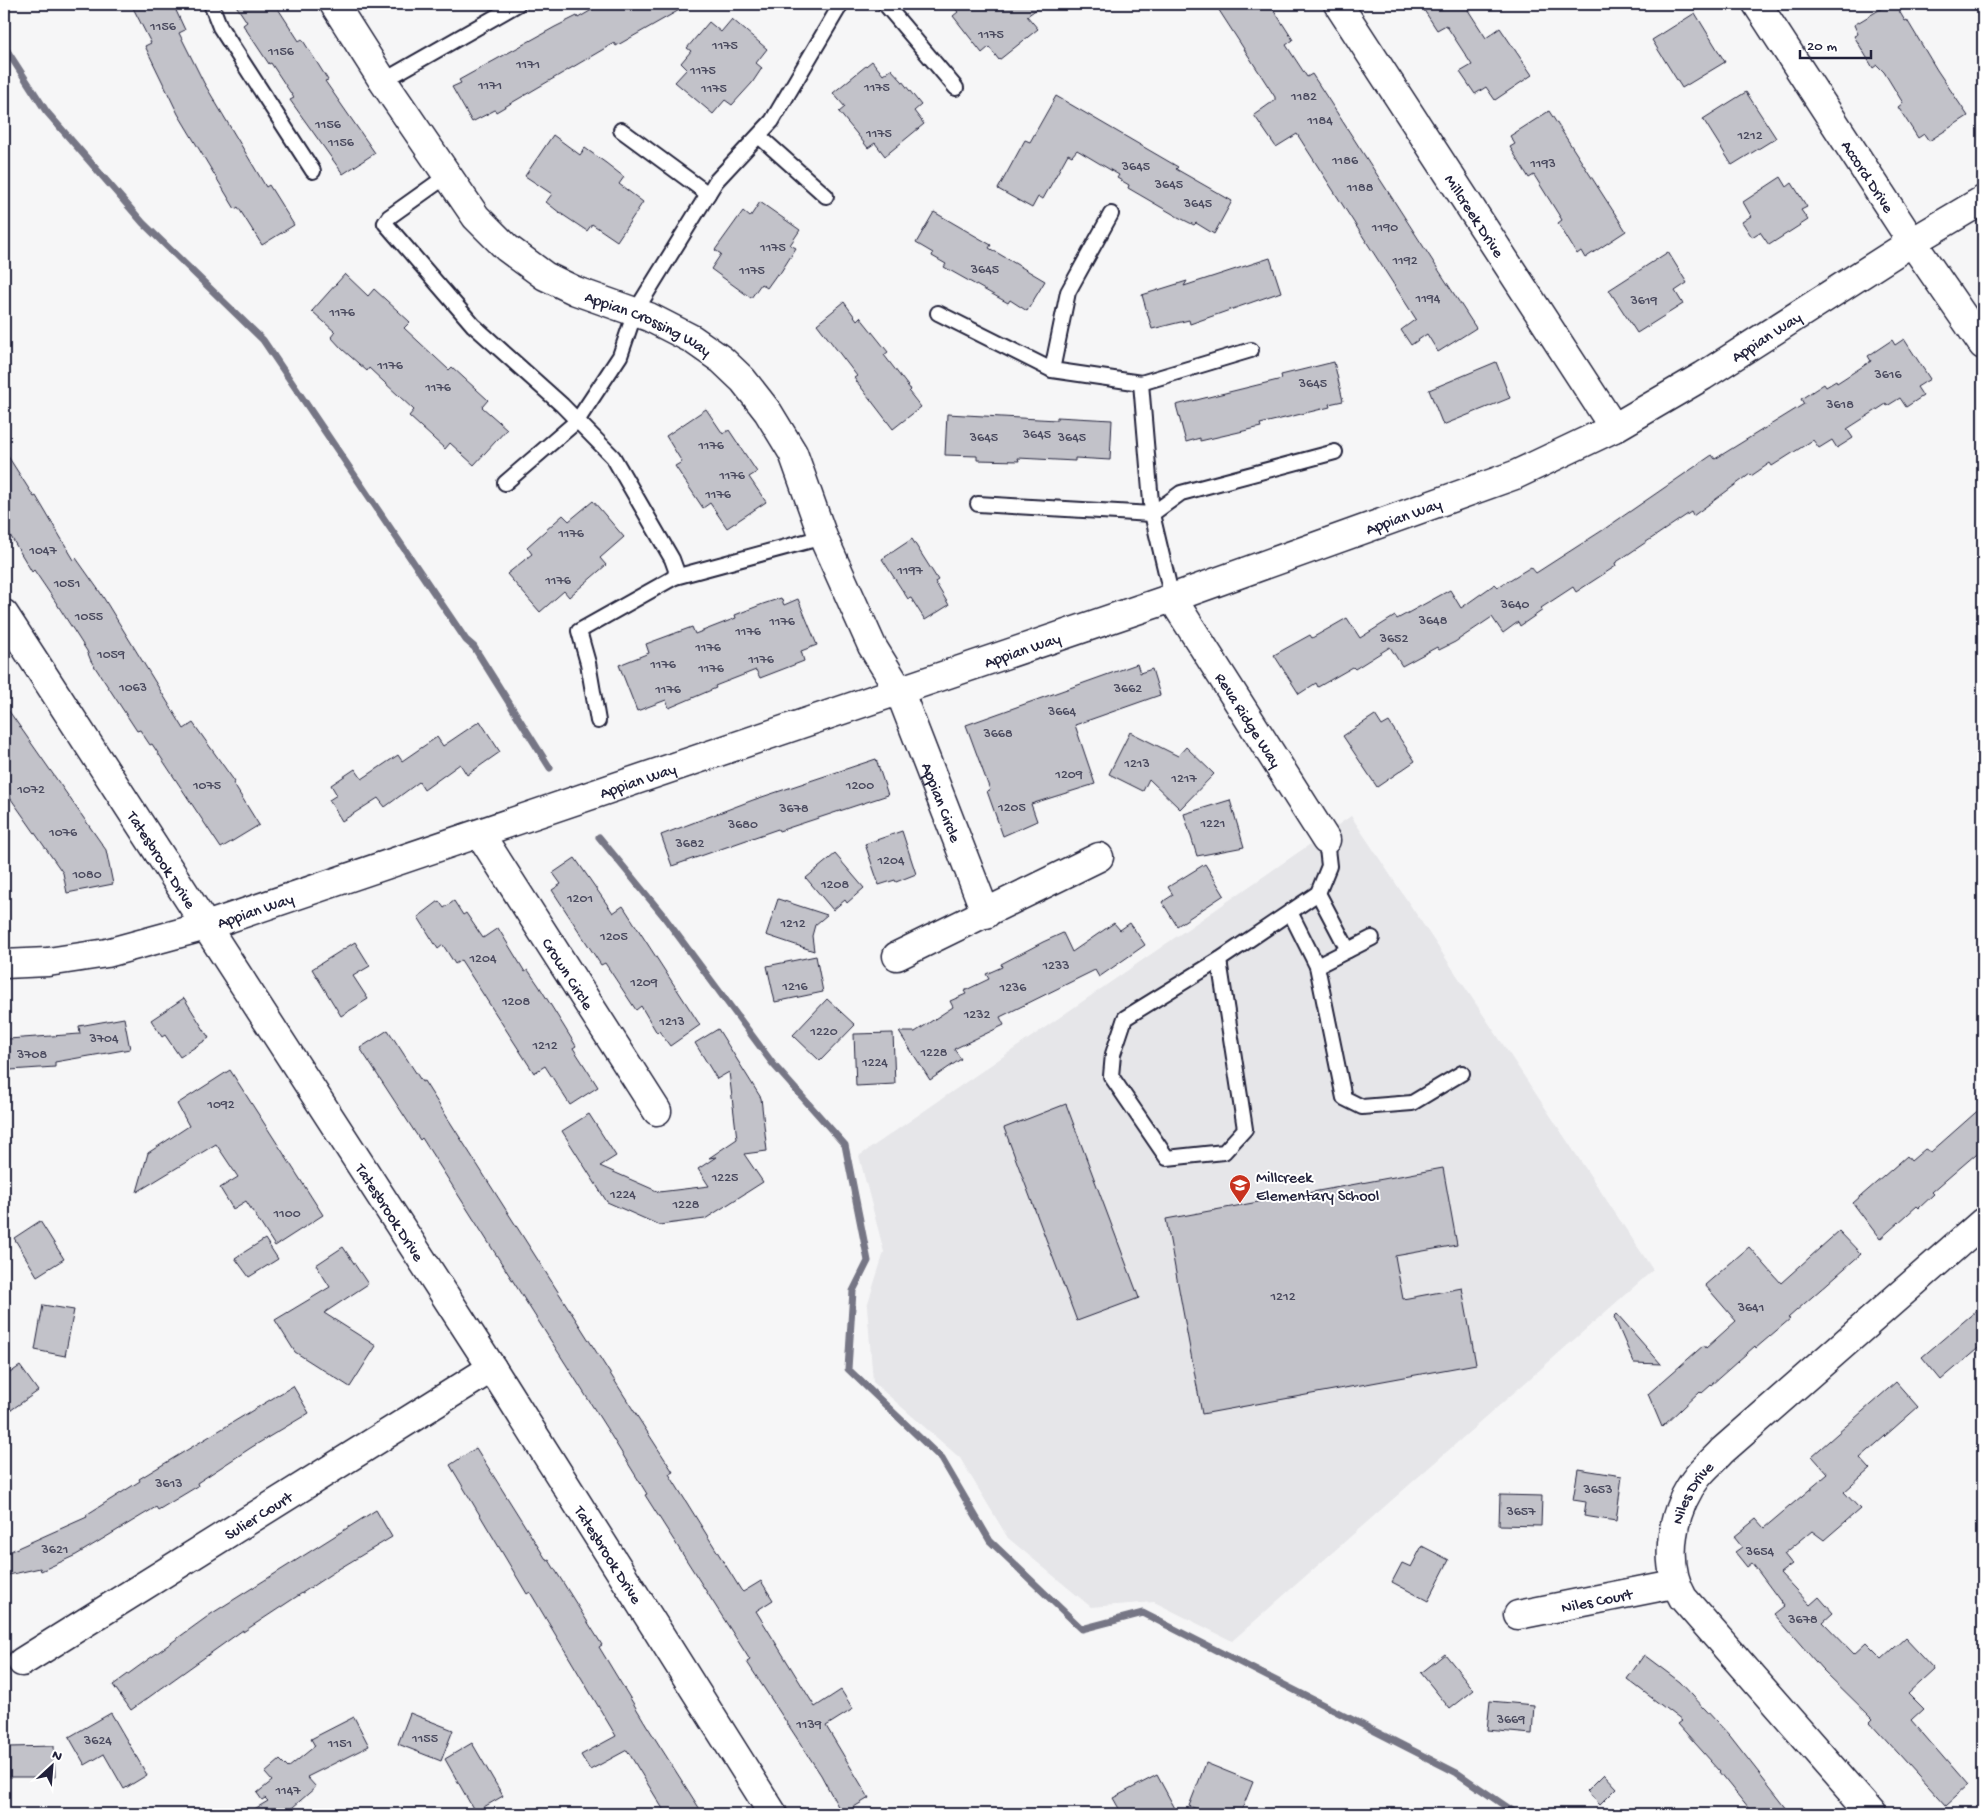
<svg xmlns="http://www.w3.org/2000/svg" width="1987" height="1818" font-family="'Gochi Hand',sans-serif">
	<rect width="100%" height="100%" fill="#f6f6f7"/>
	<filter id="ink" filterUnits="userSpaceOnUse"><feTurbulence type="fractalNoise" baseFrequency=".02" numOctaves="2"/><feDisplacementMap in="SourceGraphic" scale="10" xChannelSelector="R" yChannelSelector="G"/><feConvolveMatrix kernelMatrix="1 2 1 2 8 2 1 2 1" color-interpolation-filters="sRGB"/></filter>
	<g filter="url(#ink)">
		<!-- built -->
		<polygon fill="#e6e6e9" points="1351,816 1653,1270 1232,1641 1154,1602 1091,1607 1008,1538 960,1458 873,1382 867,1306 884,1252 859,1156"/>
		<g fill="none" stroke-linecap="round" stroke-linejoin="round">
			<!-- stream -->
			<g stroke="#767685" stroke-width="7">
				<polyline points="4,46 46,111 143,223 263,340 466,640 474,647 550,768"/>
				<polyline points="599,837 662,914 773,1064 845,1145 868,1261 853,1291 848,1369 942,1459 990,1541 1082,1629 1143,1613 1457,1773 1517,1814"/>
			</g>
		</g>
		<!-- building -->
		<g fill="#c2c2c9" stroke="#22223b">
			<polygon points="131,4 173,4 185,30 179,33 204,83 266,187 269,185 294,225 262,245 238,207 235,209 178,114 145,46 151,43"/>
			<polygon points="235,4 275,4 299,41 302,39 328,80 325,81 375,153 343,174 290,100 294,98 271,63 269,64 243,25 247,22"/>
			<polygon points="602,4 690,4 616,46 614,43 496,112 495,110 472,122 452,87 461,83 459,80 555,27 577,16 578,18"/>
			<polygon points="951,4 1044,4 1027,16 1038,29 999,60 989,47 982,53 953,16 958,12"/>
			<polygon points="1215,4 1270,4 1293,40 1286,45 1307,77 1312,74 1476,328 1438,352 1427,334 1411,345 1401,330 1416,319 1297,134 1276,147 1254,115 1275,100 1275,97"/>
			<polygon points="1420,4 1478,4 1468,10 1486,38 1500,28 1532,75 1495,100 1486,87 1475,94 1460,72 1472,65 1446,25 1437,30"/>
			<polygon points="1889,4 1895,4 1905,21 1907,20 1937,70 1968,116 1929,141 1924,134 1918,138 1898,107 1903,103 1884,72 1877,65 1873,68 1854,36 1858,34 1854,25"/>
			<polygon points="1695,13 1725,62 1682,88 1652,40"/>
			<polygon points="732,19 767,49 756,63 762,68 752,83 732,105 725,100 713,114 675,82 687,69 681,63 691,51 687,48 709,22 721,32"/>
			<polygon points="872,61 883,75 891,69 902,81 921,105 914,111 924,124 885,156 875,143 868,148 857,134 839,112 845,107 833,93"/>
			<polygon points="1746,92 1776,138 1732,165 1703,119"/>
			<polygon points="1056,96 1178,167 1176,169 1232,201 1214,234 1196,223 1194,225 1178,217 1128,188 1129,185 1117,178 1119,175 1077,150 1072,156 1068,154 1043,199 1038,197 1032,208 998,189 1025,140 1030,142"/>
			<polygon points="1549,111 1626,231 1585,258 1581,251 1577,254 1558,223 1562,220 1534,175 1529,178 1510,147 1515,144 1510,136"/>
			<polygon points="553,135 580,155 585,148 606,163 624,177 619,184 643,202 617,241 592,224 587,231 560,213 546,202 552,194 525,176"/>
			<polygon points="1781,177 1787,187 1792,183 1807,207 1801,210 1808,220 1769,245 1760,232 1752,237 1742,222 1751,216 1743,202"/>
			<polygon points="760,202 800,230 790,245 796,248 779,275 777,274 767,288 761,284 751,298 711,269 721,254 715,250 733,225 743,211 750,217"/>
			<polygon points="934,212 991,245 989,248 1045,281 1027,311 1010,300 1008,303 944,267 946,264 932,256 933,253 916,243"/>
			<polygon points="1668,252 1687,283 1675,291 1683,304 1637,333 1609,290"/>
			<polygon points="1270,258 1281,292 1190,324 1189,320 1152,329 1142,295 1187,281 1184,286"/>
			<polygon points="345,274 368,296 374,289 410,322 404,328 449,370 452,367 488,400 482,407 507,429 474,465 450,443 445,449 409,416 414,410 369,368 367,371 342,349 331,337 335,332 312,311"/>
			<polygon points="844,302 857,320 860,317 888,352 884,355 911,390 909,392 921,407 893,429 854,378 857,376 817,324"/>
			<polygon points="1904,339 1930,379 1917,387 1923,396 1906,407 1900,398 1887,406 1886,404 1847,429 1853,438 1837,448 1832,440 1819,448 1813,440 1772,466 1770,463 1751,476 1750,474 1693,516 1691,512 1615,563 1616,566 1576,592 1573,587 1541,608 1543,610 1520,626 1518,622 1503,633 1492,617 1455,642 1439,650 1437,647 1402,666 1390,647 1355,669 1353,667 1318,687 1316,683 1299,694 1274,655 1310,635 1312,638 1347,618 1360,638 1395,616 1397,619 1450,590 1461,608 1495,584 1498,587 1531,567 1536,573 1603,530 1712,455 1715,459 1804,404 1801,399 1824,384 1826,387 1836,381 1837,383 1871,361 1868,356 1892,340 1895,345"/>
			<polygon points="1334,362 1343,401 1329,404 1330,407 1260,424 1261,427 1200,441 1200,438 1186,442 1176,405 1282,379 1281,375"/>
			<polygon points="1496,362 1510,398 1443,425 1429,390"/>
			<polygon points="706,409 723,434 729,430 757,472 749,477 766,502 727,528 710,503 703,508 675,466 682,462 666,436"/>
			<polygon points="947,414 1057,420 1057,417 1112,420 1110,460 1075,458 1075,461 1018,458 1019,461 977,460 977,456 945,455"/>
			<polygon points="4,450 34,497 36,496 74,560 76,558 100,592 184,729 193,723 235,782 233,783 259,825 221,848 152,744 150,745 140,730 137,731 91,661 87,651 55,601 34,570 32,572 4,525"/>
			<polygon points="593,501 624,537 600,558 606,565 569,597 564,591 540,612 507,574 532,554 527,547 563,515 569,521"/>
			<polygon points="912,539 938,580 935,582 949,605 925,620 911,598 908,599 882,559"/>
			<polygon points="781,598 784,605 798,599 817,645 801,651 804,661 760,678 756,670 715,686 716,688 669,708 666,700 637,711 619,665 649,653 646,644 692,627 695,634 736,618 735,615 763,604"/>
			<polygon points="1137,664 1140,673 1152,669 1160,695 1075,725 1095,784 1031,804 1037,821 1003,836 987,791 990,790 966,725"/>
			<polygon points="4,704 106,850 113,884 67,893 63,873 4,789"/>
			<polygon points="1375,715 1382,726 1389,722 1415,761 1377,787 1343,736"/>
			<polygon points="480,721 500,752 467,775 460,764 424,790 419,782 385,807 378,798 342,821 329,800 337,795 331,785 355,769 362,779 398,755 402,761 437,737 443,746"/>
			<polygon points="1130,732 1178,756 1186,747 1214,774 1180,809 1149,779 1143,791 1109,774"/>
			<polygon points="876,759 888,795 779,831 778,829 672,866 661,835 753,800"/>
			<polygon points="1230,800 1244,847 1197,856 1184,814"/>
			<polygon points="902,831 916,874 896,882 895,880 879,885 865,844"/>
			<polygon points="835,854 864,888 847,903 845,900 833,910 806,878"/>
			<polygon points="575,858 613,913 623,906 700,1025 670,1046 659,1031 657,1033 641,1006 636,1010 605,963 601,965 552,890 561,884 553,873"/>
			<polygon points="1205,864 1224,895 1177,926 1162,902 1173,895 1168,887"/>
			<polygon points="778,899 827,915 815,925 812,936 814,951 766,935"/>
			<polygon points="439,901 444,908 454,901 463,915 466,913 483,938 498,928 525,972 528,970 539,986 576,1046 573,1048 598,1087 570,1105 545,1066 534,1073 461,960 455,964 443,945 438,949 418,917"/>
			<polygon points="1114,923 1120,930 1130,923 1145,945 1099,977 1095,970 1000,1017 1004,1025 954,1049 961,1059 930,1080 899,1032 915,1032 953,1007 950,1001 966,994 964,991 989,979 986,974 1002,967 1001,964 1043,942 1063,933 1072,952"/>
			<polygon points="355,942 370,966 353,976 368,999 341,1016 312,969"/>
			<polygon points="816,956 823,992 775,1002 767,966"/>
			<polygon points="184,998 209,1038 180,1057 165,1035 162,1037 151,1020"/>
			<polygon points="827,999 855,1025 820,1061 793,1035"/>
			<polygon points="124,1018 130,1049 55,1062 55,1067 10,1070 8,1039 80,1034 79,1026"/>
			<polygon points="718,1029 761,1098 767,1151 744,1154 763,1182 705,1219 659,1225 607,1202 562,1131 589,1114 616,1156 600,1166 659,1192 709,1186 698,1169 716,1157 709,1158 737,1139 729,1072 717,1079 695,1043"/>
			<polygon points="388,1030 422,1082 424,1081 646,1430 673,1472 669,1474 741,1590 743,1592 761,1581 773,1600 756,1611 815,1707 841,1690 853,1709 826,1726 869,1798 842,1814 821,1775 747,1662 750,1660 645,1495 647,1494 607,1429 422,1138 420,1140 360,1048"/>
			<polygon points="893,1033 895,1084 856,1086 854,1034"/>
			<polygon points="230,1070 323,1215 275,1246 246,1201 233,1209 220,1188 238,1177 216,1144 137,1192 148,1153 189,1126 177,1104"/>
			<polygon points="1066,1104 1139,1298 1077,1321 1004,1128"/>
			<polygon points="1983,1106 1983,1148 1932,1192 1934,1194 1919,1208 1917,1206 1880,1239 1853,1203 1907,1156 1911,1161 1925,1149 1931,1152"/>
			<polygon points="1443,1168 1457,1245 1395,1256 1403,1299 1462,1288 1476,1364 1202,1414 1166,1219"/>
			<polygon points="40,1221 64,1259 37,1276 14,1238"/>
			<polygon points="1839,1231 1861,1254 1788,1318 1790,1319 1756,1348 1755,1346 1702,1393 1700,1391 1662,1427 1648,1394 1704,1345 1706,1348 1736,1321 1705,1285 1749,1247 1781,1283"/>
			<polygon points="265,1239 278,1259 249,1277 235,1258"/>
			<polygon points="343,1247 368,1284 324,1313 376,1346 350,1387 295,1352 275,1320 330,1287 316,1265"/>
			<polygon points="43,1305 74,1310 65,1356 35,1350"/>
			<polygon points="1983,1305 1983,1344 1941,1380 1922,1357"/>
			<polygon points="1617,1314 1661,1364 1634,1363 1614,1317"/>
			<polygon points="20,1366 38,1391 4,1415 4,1377"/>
			<polygon points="1896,1382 1918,1407 1860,1458 1870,1469 1844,1492 1860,1509 1824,1540 1812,1531 1784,1554 1792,1564 1780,1573 1810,1605 1819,1597 1833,1613 1823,1622 1854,1654 1866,1643 1882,1659 1905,1638 1933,1668 1934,1670 1908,1694 1923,1709 1911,1720 1968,1786 1946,1806 1870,1722 1873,1719 1822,1669 1774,1614 1784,1606 1752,1563 1747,1567 1735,1552 1742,1547 1734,1537 1756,1519 1764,1528 1828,1474 1812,1456"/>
			<polygon points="293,1386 309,1413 252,1447 197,1483 198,1486 158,1510 156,1507 76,1555 41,1571 40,1568 4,1576 4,1554 87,1517 86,1515 140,1481 139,1479"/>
			<polygon points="476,1448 547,1561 549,1560 602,1645 599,1647 647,1726 703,1814 666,1814 627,1750 590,1770 581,1755 616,1736 530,1592 527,1594 450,1465"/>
			<polygon points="1578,1469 1622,1476 1616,1521 1584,1516 1586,1502 1573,1500"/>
			<polygon points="1500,1495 1542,1496 1541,1526 1499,1525"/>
			<polygon points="376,1510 392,1537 337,1570 243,1632 243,1630 131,1710 113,1685 211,1614"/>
			<polygon points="1422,1546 1449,1560 1428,1601 1392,1582 1402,1563 1411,1567"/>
			<polygon points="1445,1654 1474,1690 1450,1709 1421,1673"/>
			<polygon points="1644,1655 1680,1682 1730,1736 1791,1814 1753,1814 1719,1772 1720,1771 1678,1724 1682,1721 1627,1679"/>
			<polygon points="1490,1701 1534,1705 1532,1734 1487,1730"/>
			<polygon points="111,1713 147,1775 124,1789 104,1754 85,1765 69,1737"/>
			<polygon points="410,1713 453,1730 441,1761 398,1744"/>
			<polygon points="354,1717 369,1746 307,1777 316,1787 285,1814 246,1814 268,1801 265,1798 262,1800 257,1793 272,1781 265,1773 280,1760 288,1768 315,1746 311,1739"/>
			<polygon points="472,1743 503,1796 475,1812 445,1759"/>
			<polygon points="54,1746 55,1777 9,1777 9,1747"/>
			<polygon points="1206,1763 1253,1782 1240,1814 1211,1814 1189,1806"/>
			<polygon points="1604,1774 1617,1788 1600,1805 1587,1791"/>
			<polygon points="1157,1775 1178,1814 1122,1814 1113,1798"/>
		</g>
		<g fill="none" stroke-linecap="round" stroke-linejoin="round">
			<!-- lane casing -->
			<g stroke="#22223b" stroke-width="18">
				<g id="lane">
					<polyline points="211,4 220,27 313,171"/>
					<polyline points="885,4 956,88"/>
					<polyline points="383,81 518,4"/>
					<polyline points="621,130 708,194"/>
					<polyline points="759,136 826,196"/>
					<polyline points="448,175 389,217 385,223 473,325 562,405 613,457 672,559 676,570 675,577"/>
					<polyline points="1111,214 1068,292 1052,370 1141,383 1152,514 1172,598"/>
					<polyline points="938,313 1052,370"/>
					<polyline points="1141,383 1251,350"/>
					<polyline points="505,483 577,421 620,356 635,312 716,181 772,121 841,4"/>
					<polyline points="978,504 1152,514 1181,493 1335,452"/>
					<polyline points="598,721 588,663 579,631 675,577 823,537"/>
					<polyline points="1318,893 1348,950"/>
					<polyline points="1290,912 1317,966 1344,1098 1362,1107 1412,1103 1462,1073"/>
					<polygon points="1219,960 1245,1129 1224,1152 1167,1158 1111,1076 1113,1054 1125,1018"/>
					<polyline points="1219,960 1318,893 1329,866 1326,840"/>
					<polyline points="1317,966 1372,938"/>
				</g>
			</g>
			<!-- street casing -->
			<g stroke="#22223b" stroke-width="31">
				<g id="street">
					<path id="s1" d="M334 4 383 81 476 217 507 248 545 276 576 291 649 317 692 339 722 360 743 380 768 412 793 453 823 537 872 646 899 690 986 914"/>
					<path id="s2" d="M1338 4 1614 428"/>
					<path id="s3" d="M1757 4 1912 242 1983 345"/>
					<path id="s4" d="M1172 598 1326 840"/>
					<path id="s5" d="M4 614 492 1368 773 1814"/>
					<path id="s6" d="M480 834 657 1111"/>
					<polyline points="897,956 1099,857"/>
					<path id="s7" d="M1518 1615 1674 1584"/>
					<path id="s8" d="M22 1662 492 1368"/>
					<path id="s9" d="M1872 1814 1683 1598C1662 1561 1672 1509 1698 1476 1705 1467 1714 1460 1722 1451L1983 1222"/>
				</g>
			</g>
			<!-- secondary casing -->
			<g stroke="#22223b" stroke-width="31">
				<g id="secondary">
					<path id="s10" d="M4 964 48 962 107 953 206 926 1172 598 1515 475 1614 428 1703 376 1912 242 1983 200"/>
				</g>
			</g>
			<!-- lane -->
			<use href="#lane" stroke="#fff" stroke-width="14"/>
			<!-- street -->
			<use href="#street" stroke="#fff" stroke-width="28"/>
			<!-- secondary -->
			<use href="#secondary" stroke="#fff" stroke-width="28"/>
		</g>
	</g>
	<!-- icons -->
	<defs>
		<g id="school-pin" transform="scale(1.125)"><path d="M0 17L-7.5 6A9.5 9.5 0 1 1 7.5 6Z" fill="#c8321e" stroke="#fff"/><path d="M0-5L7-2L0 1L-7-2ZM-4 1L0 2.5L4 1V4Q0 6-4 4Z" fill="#fff"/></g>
	</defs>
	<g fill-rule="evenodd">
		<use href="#school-pin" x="1240" y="1185"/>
	</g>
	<g text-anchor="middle" stroke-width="4" stroke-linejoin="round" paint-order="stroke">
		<!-- number labels -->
		<g font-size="14" fill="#4a4a5e">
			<text x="163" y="30">1156</text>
			<text x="991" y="38">1175</text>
			<text x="725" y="49">1175</text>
			<text x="281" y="55">1156</text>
			<text x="528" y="68">1171</text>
			<text x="703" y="74">1175</text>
			<text x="490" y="89">1171</text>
			<text x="877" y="91">1175</text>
			<text x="714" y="92">1175</text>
			<text x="1304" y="100">1182</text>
			<text x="1320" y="124">1184</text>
			<text x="328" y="128">1156</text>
			<text x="879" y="137">1175</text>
			<text x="1750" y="139">1212</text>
			<text x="341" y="146">1156</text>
			<text x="1345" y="164">1186</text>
			<text x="1543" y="167">1193</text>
			<text x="1136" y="170">3645</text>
			<text x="1169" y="188">3645</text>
			<text x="1360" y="191">1188</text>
			<text x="1198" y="207">3645</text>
			<text x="1385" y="231">1190</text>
			<text x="773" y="251">1175</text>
			<text x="1405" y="264">1192</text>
			<text x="985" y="273">3645</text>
			<text x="752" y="274">1175</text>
			<text x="1428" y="302">1194</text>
			<text x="1644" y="304">3619</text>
			<text x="342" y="316">1176</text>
			<text x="390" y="369">1176</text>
			<text x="1888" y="378">3616</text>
			<text x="1313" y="387">3645</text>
			<text x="438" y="391">1176</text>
			<text x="1840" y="408">3618</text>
			<text x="1037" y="438">3645</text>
			<text x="984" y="441">3645</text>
			<text x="1072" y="441">3645</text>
			<text x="711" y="449">1176</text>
			<text x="732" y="479">1176</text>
			<text x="718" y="498">1176</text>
			<text x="571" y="537">1176</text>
			<text x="43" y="554">1047</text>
			<text x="910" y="574">1197</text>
			<text x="558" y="584">1176</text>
			<text x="67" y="587">1051</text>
			<text x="1515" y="608">3640</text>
			<text x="89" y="620">1055</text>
			<text x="1433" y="624">3648</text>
			<text x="782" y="625">1176</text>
			<text x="748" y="635">1176</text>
			<text x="1394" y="642">3652</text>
			<text x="708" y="651">1176</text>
			<text x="111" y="658">1059</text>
			<text x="761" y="663">1176</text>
			<text x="663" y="668">1176</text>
			<text x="711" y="672">1176</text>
			<text x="133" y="691">1063</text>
			<text x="1128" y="692">3662</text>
			<text x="668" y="693">1176</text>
			<text x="1062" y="715">3664</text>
			<text x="998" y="737">3668</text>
			<text x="1137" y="767">1213</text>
			<text x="1069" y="778">1209</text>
			<text x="1184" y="782">1217</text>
			<text x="207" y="789">1075</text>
			<text x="860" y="789">1200</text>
			<text x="31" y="793">1072</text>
			<text x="1012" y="811">1205</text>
			<text x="794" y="812">3678</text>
			<text x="1213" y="827">1221</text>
			<text x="743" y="828">3680</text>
			<text x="63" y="836">1076</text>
			<text x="690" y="847">3682</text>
			<text x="891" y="864">1204</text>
			<text x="87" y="878">1080</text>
			<text x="835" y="888">1208</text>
			<text x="580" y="902">1201</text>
			<text x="793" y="927">1212</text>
			<text x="614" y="940">1205</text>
			<text x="483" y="962">1204</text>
			<text x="1056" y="969">1233</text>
			<text x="644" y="986">1209</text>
			<text x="795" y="990">1216</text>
			<text x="1013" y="991">1236</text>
			<text x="516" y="1005">1208</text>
			<text x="977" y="1018">1232</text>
			<text x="672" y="1025">1213</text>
			<text x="824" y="1035">1220</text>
			<text x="104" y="1042">3704</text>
			<text x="545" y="1049">1212</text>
			<text x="934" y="1056">1228</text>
			<text x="32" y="1058">3708</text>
			<text x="875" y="1066">1224</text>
			<text x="221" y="1108">1092</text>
			<text x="725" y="1181">1225</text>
			<text x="623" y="1198">1224</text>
			<text x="686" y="1208">1228</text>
			<text x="287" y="1217">1100</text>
			<text x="1283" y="1300">1212</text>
			<text x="1751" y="1311">3641</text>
			<text x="169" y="1487">3613</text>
			<text x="1598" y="1493">3653</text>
			<text x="1521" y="1515">3657</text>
			<text x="55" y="1553">3621</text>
			<text x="1760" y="1555">3654</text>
			<text x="1803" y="1623">3678</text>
			<text x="1511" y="1723">3669</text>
			<text x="809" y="1728">1139</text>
			<text x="425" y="1742">1155</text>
			<text x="98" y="1744">3624</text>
			<text x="340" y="1747">1151</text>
			<text x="288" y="1794">1147</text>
		</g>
		<!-- street labels -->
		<g font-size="16" fill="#22223b" stroke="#fff">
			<text dy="6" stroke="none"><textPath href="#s3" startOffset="205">Accord Drive</textPath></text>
			<text dy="6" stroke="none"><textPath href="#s2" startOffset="252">Millcreek Drive</textPath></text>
			<text dy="6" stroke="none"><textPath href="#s1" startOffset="461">Appian Crossing Way</textPath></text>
			<text dy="6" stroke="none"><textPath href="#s10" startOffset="1878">Appian Way</textPath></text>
			<text dy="6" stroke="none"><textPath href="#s10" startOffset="1472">Appian Way</textPath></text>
			<text dy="6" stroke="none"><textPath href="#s10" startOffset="1068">Appian Way</textPath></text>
			<text dy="6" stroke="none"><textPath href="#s4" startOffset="144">Reva Ridge Way</textPath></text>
			<text dy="6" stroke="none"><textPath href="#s10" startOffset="662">Appian Way</textPath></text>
			<text dy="6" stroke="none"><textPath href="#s1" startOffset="1042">Appian Circle</textPath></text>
			<text dy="6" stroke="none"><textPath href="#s5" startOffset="292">Tatesbrook Drive</textPath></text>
			<text dy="6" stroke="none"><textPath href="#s10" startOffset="258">Appian Way</textPath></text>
			<text dy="6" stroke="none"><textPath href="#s6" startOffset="165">Crown Circle</textPath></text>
			<text dy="6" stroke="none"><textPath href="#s5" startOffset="712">Tatesbrook Drive</textPath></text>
			<text dy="6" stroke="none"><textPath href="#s9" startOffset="399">Niles Drive</textPath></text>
			<text dy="6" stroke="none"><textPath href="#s8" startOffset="278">Sulier Court</textPath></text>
			<text dy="6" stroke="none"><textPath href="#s5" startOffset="1118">Tatesbrook Drive</textPath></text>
			<text dy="6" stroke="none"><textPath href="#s7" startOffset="80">Niles Court</textPath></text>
		</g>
		<!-- poi labels -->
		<g font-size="16" fill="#22223b" stroke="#fff" text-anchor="start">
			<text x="1256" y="1182">Millcreek<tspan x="1256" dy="18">Elementary School</tspan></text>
		</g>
	</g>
	<!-- margin -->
	<rect width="1987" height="1818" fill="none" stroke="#fff" stroke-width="20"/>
	<rect x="10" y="10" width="1967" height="1798" fill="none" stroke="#22223b" stroke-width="2" filter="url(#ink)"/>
	<!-- north arrow -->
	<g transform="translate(52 1766) rotate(26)" stroke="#ffffff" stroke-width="4" paint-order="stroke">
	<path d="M0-4L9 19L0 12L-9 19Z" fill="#22223b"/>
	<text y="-8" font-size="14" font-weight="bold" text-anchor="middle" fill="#22223b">N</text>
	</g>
	<!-- scale -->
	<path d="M1800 50v8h71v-8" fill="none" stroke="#22223b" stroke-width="2.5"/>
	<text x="1807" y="50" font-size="15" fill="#22223b" stroke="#ffffff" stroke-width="4" paint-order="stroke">20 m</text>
</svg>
